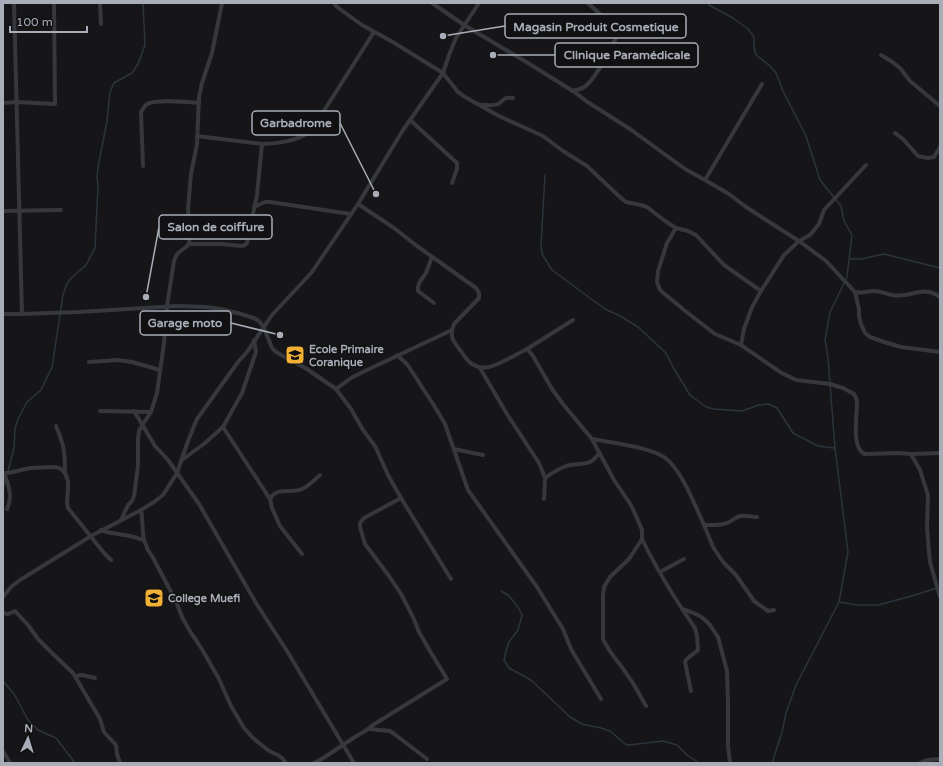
<svg xmlns="http://www.w3.org/2000/svg" width="943" height="766" font-family="'Varela Round',sans-serif">
	<rect width="100%" height="100%" fill="#161618"/>
	<g fill="none" stroke-linecap="round" stroke-linejoin="round">
		<!-- stream -->
		<g stroke="#2c353c" stroke-width="1.5">
			<polyline points="708,3 709,5 733,18 748,29 754,37 754,47 756,55 770,66 776,73 783,91 806,136 820,180 841,206 844,221 852,235 847,277 830,312 825,340 828,358 835,448 848,552 839,602 796,685 786,713 782,732 772,763"/>
			<polyline points="545,175 541,245 542,254 552,270 605,309 622,317 638,327 666,353 674,369 690,395 706,407 714,409 742,411 759,405 768,404 777,408 793,433 818,446 834,448"/>
			<polyline points="850,259 861,259 884,254 940,268"/>
			<polyline points="8,471 14,448 15,428 18,419 27,402 41,390 52,367 63,295 66,286 71,278 86,265 95,248 98,186 97,177 98,167 107,121 110,92 114,83 132,73 138,64 145,45 143,3"/>
			<polyline points="3,490 5,481"/>
			<polyline points="501,591 509,596 518,607 522,615 518,630 509,642 506,651 504,660 509,668 531,680 570,717 582,724 601,728 610,731 625,744 629,745 663,741 677,745 687,755 699,763"/>
			<polyline points="839,602 857,605 878,605 915,595 940,587"/>
			<polyline points="3,681 14,694 28,720 38,730 56,738 75,763"/>
		</g>
		<!-- street -->
		<g stroke="#37383d" stroke-width="4">
			<polyline points="100,3 101,24"/>
			<polyline points="334,3 337,7 362,25 391,41 443,73 458,92 465,97 499,116 543,136 563,151 587,166 621,198 626,202 641,205 647,207 665,221 676,228 688,231 696,235 724,265 761,291"/>
			<polyline points="432,3 464,25 528,63 576,93 586,101 630,129 685,169 705,180 729,194 746,207 799,241 826,261 855,292 859,309 859,316 861,324 865,333 870,337 884,342 901,347 940,352"/>
			<polyline points="881,55 891,61 900,68 910,81 940,106"/>
			<path d="M572 91C577 90 583 89 587 85 596 76 612 49 616 37 617 34 616 31 615 28L588 3"/>
			<polyline points="3,103 17,102 55,104 54,3"/>
			<path d="M481 105C486 105 494 106 498 104 506 99 503 97 513 98"/>
			<polyline points="410,120 457,163 457,169 452,183"/>
			<polyline points="895,133 903,139 918,156 928,158 934,157 940,147"/>
			<path d="M197 136 262 144C275 144 296 141 306 134 308 133 311 130 313 128L374 32"/>
			<path d="M143 166 141 112C143 109 144 106 147 104 156 99 187 102 199 103"/>
			<polyline points="705,180 762,84"/>
			<path d="M358 204 394 228 417 246 476 288 479 293V298L454 324C449 336 453 341 460 350 464 355 467 361 472 364 485 372 496 365 508 359 514 356 521 352 527 349"/>
			<polyline points="254,207 265,202 270,202 351,214"/>
			<polyline points="3,211 61,210"/>
			<path d="M676 228 667 243 658 271 657 282 660 290 684 310 715 334 741 345 780 372 796 380 830 384 843 388 854 394 856 398 857 403C857 416 851 449 865 454L899 453 911 454 920 470 928 495 927 527 929 552 930 562 940 597"/>
			<polyline points="189,244 221,244 242,246 245,245 247,243 257,195 262,144"/>
			<path d="M432 257C430 262 428 268 426 273 422 279 417 283 418 291L434 303"/>
			<path d="M855 292C861 294 867 291 874 291 880 291 886 294 892 295 912 299 921 284 940 297"/>
			<polyline points="3,314 22,314 14,3"/>
			<polyline points="22,314 79,312 177,306 206,307 221,309 241,314 254,318 260,322 264,328 272,348 276,352 307,369 336,389 351,409 363,430 375,446 388,475 401,498 451,579"/>
			<path d="M573 320 527 349 533 356 552 389 563 404 592 439 614 480 631 505 640 525 642 530V539L629 559 610 577 604 587 603 596V639C609 653 620 663 628 676 635 685 640 696 646 706"/>
			<polyline points="741,345 744,329 752,307 761,291 784,255 799,241 810,235 819,224 824,210 866,165"/>
			<polyline points="397,355 407,364 435,407 445,424 468,490 537,587 563,629 571,649 601,699"/>
			<polyline points="89,362 118,360 132,362 160,370"/>
			<polyline points="480,368 507,414 539,463 545,478 544,499"/>
			<polyline points="336,389 351,378 367,370 452,330"/>
			<polyline points="100,411 151,412"/>
			<polyline points="134,411 155,446 168,460 199,504 256,603 287,651 354,763"/>
			<path d="M56 426C64 445 65 452 65 472"/>
			<polyline points="223,427 270,499 272,508 280,526 302,554"/>
			<path d="M592 439C611 443 656 447 669 461 684 477 692 499 701 518L704 525C711 525 722 526 729 522 734 520 736 516 741 516 746 515 752 517 757 517"/>
			<polyline points="454,449 483,455"/>
			<polyline points="911,454 940,453"/>
			<polyline points="182,460 205,443 223,427 242,393 256,352 254,340"/>
			<polyline points="3,473 8,473 30,468 56,467 61,469 65,473 68,481 68,488 67,503 68,508 104,553 111,560"/>
			<path d="M4 473C9 486 13 497 7 509"/>
			<path d="M545 478C552 473 558 469 566 466 581 461 589 469 599 453"/>
			<path d="M270 499C277 486 291 494 302 489 309 486 314 480 320 475"/>
			<path d="M141 510C143 520 142 530 144 540"/>
			<polyline points="121,520 128,505 132,501 134,496 138,466 138,439 139,431 143,424 151,412 157,393 164,343 167,306 174,261 176,256 178,253 186,247 189,244 190,236 188,209 191,174 197,144 199,97 202,83 212,53 222,3"/>
			<polyline points="704,525 713,547 723,562 736,575 754,601 768,611 774,610"/>
			<polyline points="101,530 106,532 130,536 144,540 148,550 152,556 176,601 182,617 191,633 196,640 203,651 219,679 231,706 244,728 253,738 269,751 278,755 282,758 286,763"/>
			<path d="M642 539C657 570 675 599 695 628L697 636 698 650C694 654 687 657 685 662L691 691"/>
			<polyline points="660,572 684,559"/>
			<polyline points="3,597 11,587 20,580 91,536 141,510 154,502 163,495 177,473 188,441 197,419 238,362 247,352 272,315 312,272 358,204 403,130 443,73 449,55 456,38 479,3"/>
			<polyline points="682,609 691,612 700,616 705,620 710,625 718,637 727,671 728,701 728,746 730,763"/>
			<polyline points="3,613 8,614 15,611 28,625 38,639 52,653 73,673 100,719 104,732 116,745 117,754 120,763"/>
			<polyline points="75,676 82,675 95,678"/>
			<polyline points="369,729 390,731 393,733 427,759"/>
			<polyline points="3,751 10,763"/>
			<path d="M314 763C327 757 339 747 352 739 359 734 367 731 373 725L447 679 430 651 419 632 413 617 401 594 389 576 365 544 360 527V523L364 518 401 498"/>
			<polyline points="920,763 927,760 940,759"/>
		</g>
	</g>
	<!-- icons -->
	<defs>
		<g id="school-square" transform="scale(1)"><rect x="-9" y="-9" width="18" height="18" rx="4" fill="#f2b134" stroke="#111113"/><path d="M0-5L7-2L0 1L-7-2ZM-4 1L0 2.5L4 1V4Q0 6-4 4Z" fill="#111"/></g>
		<g id="university-square" transform="scale(1)"><rect x="-9" y="-9" width="18" height="18" rx="4" fill="#f2b134" stroke="#111113"/><path d="M0-5L7-2L0 1L-7-2ZM-4 1L0 2.5L4 1V4Q0 6-4 4Z" fill="#111"/></g>
	</defs>
	<g fill-rule="evenodd">
		<use href="#school-square" x="295" y="355"/>
		<use href="#university-square" x="154" y="598"/>
	</g>
	<g text-anchor="middle" stroke-width="3" stroke-linejoin="round" paint-order="stroke">
		<!-- poi labels -->
		<g font-size="11" font-weight="bold" fill="#a8adb8" stroke="#111113" text-anchor="start">
			<text x="309" y="353">Ecole Primaire<tspan x="309" dy="13">Coranique</tspan></text>
			<text x="168" y="602">College Muefi</text>
		</g>
	</g>
	<!-- callouts -->
	<path fill="none" stroke="#a8adb8" stroke-width="1.5" d="M443 36L505 26M493 55L555 55M376 194L340 123M146 297L159 227M280 335L231 323"/>
	<g fill="#a8adb8" stroke="#111113" stroke-width="1.5">
		<circle cx="443" cy="36" r="4"/>
		<circle cx="493" cy="55" r="4"/>
		<circle cx="376" cy="194" r="4"/>
		<circle cx="146" cy="297" r="4"/>
		<circle cx="280" cy="335" r="4"/>
	</g>
	<g fill="#111113" stroke="#a8adb8" stroke-width="1.5">
		<rect x="505" y="14" width="181" height="24" rx="4"/>
		<rect x="555" y="43" width="143" height="24" rx="4"/>
		<rect x="252" y="111" width="88" height="24" rx="4"/>
		<rect x="159" y="215" width="113" height="24" rx="4"/>
		<rect x="140" y="311" width="91" height="24" rx="4"/>
	</g>
	<g font-size="12" text-anchor="middle" font-weight="bold" fill="#a8adb8">
		<text x="596" y="31">Magasin Produit Cosmetique</text>
		<text x="627" y="59">Clinique Paramédicale</text>
		<text x="296" y="127">Garbadrome</text>
		<text x="216" y="231">Salon de coiffure</text>
		<text x="185" y="327">Garage moto</text>
	</g>
	<!-- border -->
	<rect width="943" height="766" fill="none" stroke="#a8adb8" stroke-width="8"/>
	<!-- north arrow -->
	<g transform="translate(28 738) rotate(4)" stroke="#111113" stroke-width="3" paint-order="stroke">
	<path d="M0-3L7 15L0 10L-7 15Z" fill="#a8adb8"/>
	<text y="-6" font-size="11" font-weight="bold" text-anchor="middle" fill="#a8adb8">N</text>
	</g>
	<!-- scale -->
	<path d="M10 26v6h77v-6" fill="none" stroke="#a8adb8" stroke-width="2"/>
	<text x="16" y="26" font-size="12" fill="#a8adb8" stroke="#111113" stroke-width="3" paint-order="stroke">100 m</text>
</svg>
